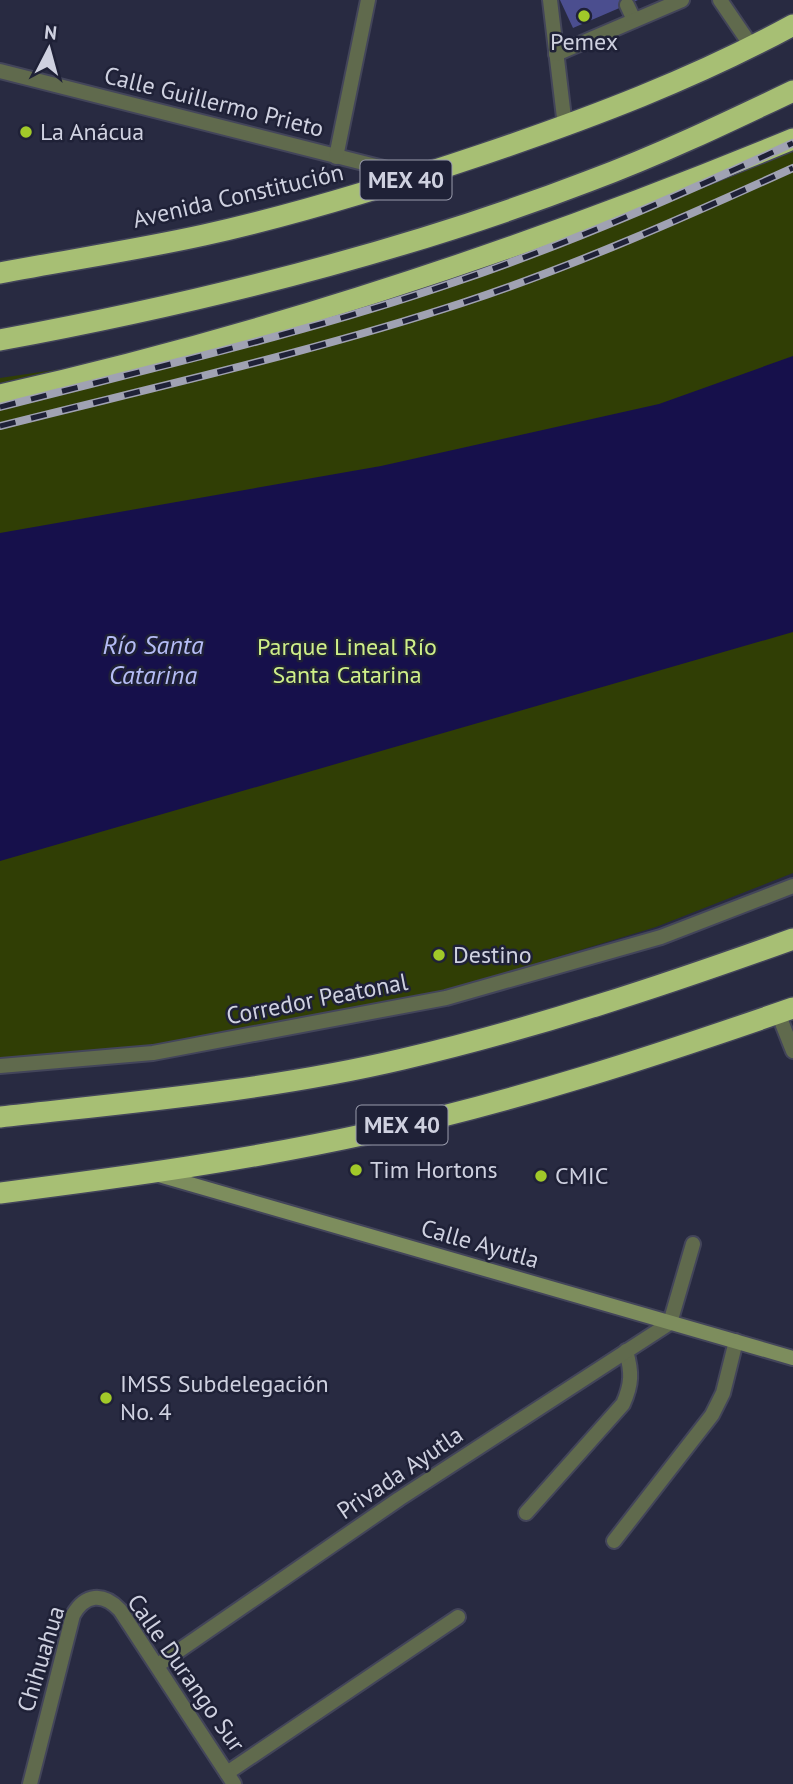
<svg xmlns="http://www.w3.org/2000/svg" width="793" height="1784" font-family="'PT Sans',sans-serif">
	<rect width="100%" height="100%" fill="#282a41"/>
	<!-- green -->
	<polygon fill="#303e05" points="793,146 793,873 656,927 436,994 173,1047 0,1064 0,378 68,368 466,272 591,230"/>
	<!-- water -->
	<polygon fill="#16104b" points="793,356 793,632 0,861 0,533 381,466 659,404"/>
	<!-- building -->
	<polygon fill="#4b4e8f" points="560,0 638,0 573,28"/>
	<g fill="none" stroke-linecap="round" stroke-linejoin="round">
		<!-- lane casing -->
		<g stroke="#43455a" stroke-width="18">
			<g id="lane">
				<polyline points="550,0 565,126"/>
				<polyline points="720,0 752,47"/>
				<polyline points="627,5 634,20"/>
				<polyline points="556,54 682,0"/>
				<polyline points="778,1013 793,1051"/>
				<polyline points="670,1323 693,1244"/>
				<path d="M526 1513 623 1404C632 1384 632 1372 626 1351"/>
				<polyline points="614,1541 712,1415 723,1393 736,1341"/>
				<polyline points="227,1773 458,1617"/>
			</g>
		</g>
		<!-- street casing -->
		<g stroke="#43455a" stroke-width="18">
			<g id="street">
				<polyline points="0,71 415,176"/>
				<polyline points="336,157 368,0"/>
				<polyline points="0,1066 153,1053 446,998 661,937 793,886"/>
				<polyline points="158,1665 399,1499 670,1323"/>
				<path d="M30 1784 73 1615C85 1594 103 1592 120 1610L234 1784"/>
			</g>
		</g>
		<!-- secondary casing -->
		<g stroke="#43455a" stroke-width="18">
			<polyline id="secondary" points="159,1175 793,1358"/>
		</g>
		<!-- highway casing -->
		<g stroke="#43455a" stroke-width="24">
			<g id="highway">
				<path d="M0 273C68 260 136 250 204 235 299 214 392 185 484 154 590 118 694 79 793 25"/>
				<path d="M0 340C200 303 399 254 589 181 659 155 726 123 793 91"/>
				<path d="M0 395C272 334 536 245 793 139"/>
				<path d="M0 1117C135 1102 271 1090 403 1059 536 1028 665 985 793 939"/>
				<path d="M0 1193C125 1177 249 1160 371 1133 514 1102 655 1056 793 1008"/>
			</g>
		</g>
		<!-- lane -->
		<use href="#lane" stroke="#606a4d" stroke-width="14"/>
		<!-- street -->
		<use href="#street" stroke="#606a4d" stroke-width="14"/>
		<!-- secondary -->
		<use href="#secondary" stroke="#7d8d5d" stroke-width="14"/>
		<!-- highway -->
		<use href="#highway" stroke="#a7bf74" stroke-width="21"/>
		<!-- rail casing -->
		<g stroke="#a0a2b3" stroke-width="8">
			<g id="rail">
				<path d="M0 407C152 368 306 333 455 282 571 243 682 194 793 143"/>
				<path d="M0 426C155 387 313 352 465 302 577 265 685 217 793 168"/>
			</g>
		</g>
		<!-- rail -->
		<use href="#rail" stroke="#1f2137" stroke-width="5" stroke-dasharray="16" stroke-linecap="butt"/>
	</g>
	<!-- markers -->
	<g fill="#a1c929" stroke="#1f2137" stroke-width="2.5">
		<circle cx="584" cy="16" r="7"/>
		<circle cx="26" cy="132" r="7"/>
		<circle cx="439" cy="955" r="7"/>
		<circle cx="356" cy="1170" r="7"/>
		<circle cx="541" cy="1176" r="7"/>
		<circle cx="106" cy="1398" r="7"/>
	</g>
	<g text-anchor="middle" stroke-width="5" stroke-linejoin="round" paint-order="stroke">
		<!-- shield labels -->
		<g fill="#1f2137" stroke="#9a9cad" stroke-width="2">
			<rect x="360.5" y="160.5" width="91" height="39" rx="5"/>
			<rect x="356.5" y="1105.5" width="91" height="39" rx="5"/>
		</g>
		<g font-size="23" font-weight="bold" fill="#cfd1e0">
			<text x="406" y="188">MEX 40</text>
			<text x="402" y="1133">MEX 40</text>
		</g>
		<!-- poi labels -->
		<g font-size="24" fill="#cfd1e0" stroke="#1f2137" text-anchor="start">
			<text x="584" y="50" text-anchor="middle">Pemex</text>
			<text x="40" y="140">La Anácua</text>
			<text x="453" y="963">Destino</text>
			<text x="370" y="1178">Tim Hortons</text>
			<text x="555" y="1184">CMIC</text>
			<text x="120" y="1392">IMSS Subdelegación<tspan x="120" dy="28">No. 4</tspan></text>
		</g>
		<!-- street labels -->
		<g font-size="24" fill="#cfd1e0" stroke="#1f2137">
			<text transform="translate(214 102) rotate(14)" y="8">Calle Guillermo Prieto</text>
			<text transform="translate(238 196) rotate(-13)" y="8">Avenida Constitución</text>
			<text transform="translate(317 999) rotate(-11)" y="8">Corredor Peatonal</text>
			<text transform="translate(480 1244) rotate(16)" y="8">Calle Ayutla</text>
			<text transform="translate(400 1473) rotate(-34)" y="8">Privada Ayutla</text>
			<text transform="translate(41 1659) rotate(-73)" y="8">Chihuahua</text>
			<text transform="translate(186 1673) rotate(55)" y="8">Calle Durango Sur</text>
		</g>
		<!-- park labels -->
		<g font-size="24" fill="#cfef89" stroke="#1f2137">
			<text x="347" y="655">Parque Lineal Río<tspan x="347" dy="28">Santa Catarina</tspan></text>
		</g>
		<!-- water labels -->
		<g font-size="26" font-style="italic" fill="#b5bcf5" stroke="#1f2137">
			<text x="153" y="654">Río Santa<tspan x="153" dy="30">Catarina</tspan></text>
		</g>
	</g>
	<!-- north arrow -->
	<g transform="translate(49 49) rotate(6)" stroke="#1f2137" stroke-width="5" paint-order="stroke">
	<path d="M0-5L12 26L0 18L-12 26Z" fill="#cfd1e0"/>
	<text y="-10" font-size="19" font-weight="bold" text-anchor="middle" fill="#cfd1e0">N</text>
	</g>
</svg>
